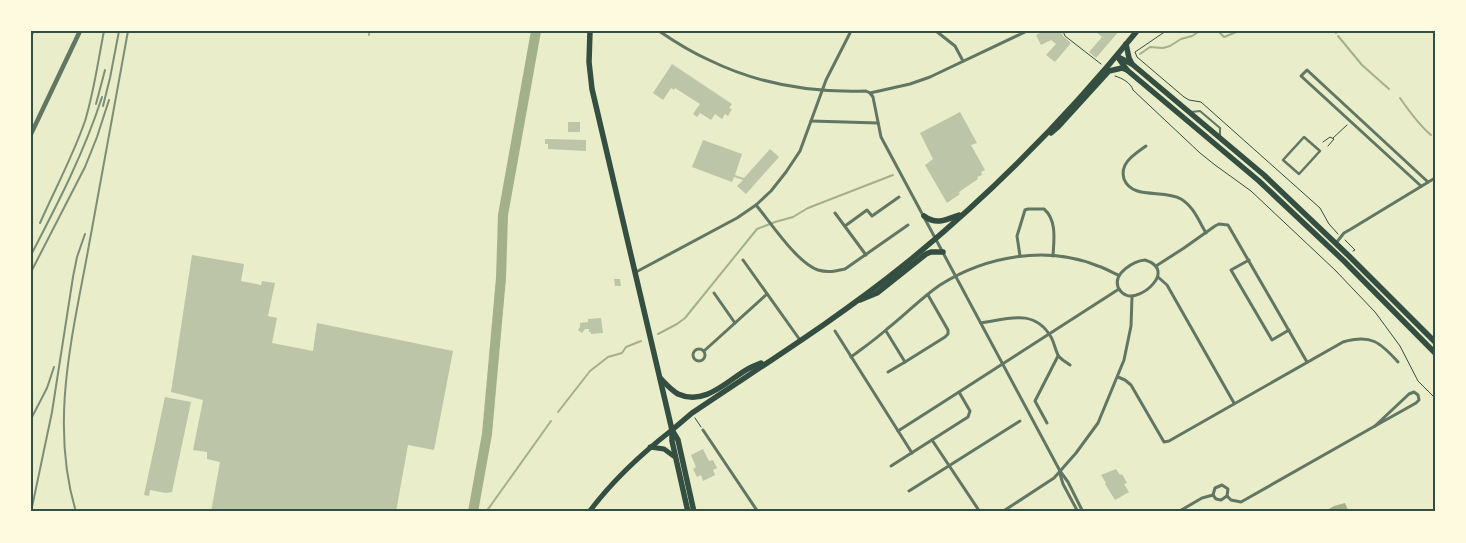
<svg xmlns="http://www.w3.org/2000/svg" width="1466" height="543" font-family="Montserrat,sans-serif">
	<rect width="100%" height="100%" fill="#e9edc9"/>
	<!-- water -->
	<polygon fill="#a3b18a" points="1345,503 1349,512 1324,512 1334,506"/>
	<g fill="none" stroke-linecap="round" stroke-linejoin="round">
		<!-- stream -->
		<g stroke="#a3b18a" stroke-width="2">
			<polyline points="369,31 369,35"/>
			<polyline points="1218,31 1224,37 1239,31"/>
			<polyline points="1334,31 1336,33"/>
			<polyline points="1338,36 1362,65 1389,89"/>
			<polyline points="1140,54 1150,47 1163,48 1170,46 1181,39 1192,36 1200,31"/>
			<path d="M1400 98C1409 111 1419 125 1431 135"/>
			<polyline points="658,334 677,324 685,318 757,229 775,222 793,217 808,208 893,175"/>
			<polyline points="558,412 590,371 608,357 622,353 626,347 641,341"/>
			<polyline points="486,512 551,421"/>
		</g>
		<!-- river -->
		<polyline stroke="#a3b18a" stroke-width="10" points="473,512 487,434 501,278 503,215 536,31"/>
	</g>
	<!-- building -->
	<g fill="#bcc5a7">
		<polygon points="1044,31 1061,31 1063,36 1071,43 1055,62 1046,55 1056,44 1051,40 1041,45 1036,35"/>
		<polygon points="1095,31 1119,31 1096,58 1089,52 1102,37"/>
		<polygon points="672,64 732,104 729,108 732,109 728,116 725,114 722,119 715,114 711,120 700,113 697,117 693,114 700,104 675,88 674,90 671,88 663,100 653,93"/>
		<polygon points="960,112 977,143 971,145 985,170 981,172 982,175 977,177 978,179 959,192 960,194 947,203 925,165 933,159 920,133"/>
		<rect x="568" y="122" width="12" height="10"/>
		<polygon points="545,139 586,140 586,151 548,149 548,144 545,144"/>
		<polygon points="703,140 742,154 735,175 744,178 770,149 779,157 746,194 737,186 743,180 734,177 732,182 692,167"/>
		<polygon points="192,255 244,264 241,281 261,285 262,281 275,283 268,316 277,318 272,343 313,351 317,323 453,351 434,450 408,445 396,512 211,512 220,462 207,459 207,452 193,450 203,400 171,392"/>
		<polygon points="614,279 620,279 621,286 615,286"/>
		<polygon points="601,318 603,333 591,334 591,332 589,332 589,329 585,329 582,333 578,330 580,327 580,323 588,322 588,319"/>
		<polygon points="165,397 191,402 172,492 166,493 150,490 149,496 144,495"/>
		<polygon points="703,449 709,461 713,460 717,468 713,470 715,475 703,481 701,475 697,477 693,469 696,467 691,455"/>
		<polygon points="1116,469 1120,475 1122,474 1127,483 1124,484 1129,492 1115,500 1105,484 1106,483 1101,475"/>
	</g>
	<g fill="none" stroke-linecap="round" stroke-linejoin="round">
		<!-- path -->
		<g stroke="#344e41" stroke-width="1">
			<polyline points="1063,31 1065,36 1101,64"/>
			<polyline points="1166,31 1138,50 1135,52 1137,57 1184,97 1189,100 1201,102 1320,208 1329,224 1338,234"/>
			<path d="M1115 76C1122 78 1131 83 1133 90L1200 153 1215 165 1251 191 1335 270 1375 312 1400 346 1418 381 1435 398"/>
			<polyline points="1333,138 1347,125"/>
			<polyline points="1323,142 1330,137 1334,139 1328,146"/>
			<polyline points="1345,240 1355,250 1353,251"/>
			<polyline points="695,418 701,427"/>
		</g>
		<!-- service -->
		<polyline stroke="#617663" stroke-width="2" points="1191,112 1200,111 1220,128 1220,136"/>
		<!-- pedestrian -->
		<polygon stroke="#617663" stroke-width="2.5" points="1304,137 1320,151 1299,174 1283,160"/>
		<!-- minor -->
		<g stroke="#617663" stroke-width="3">
			<path d="M659 31C675 42 691 52 709 60 758 84 811 93 866 91L870 93 910 84 930 77 1027 31"/>
			<polyline points="936,31 955,46 963,61"/>
			<polyline points="31,36 33,31"/>
			<polyline points="870,93 873,97 881,137 1060,471 1068,482 1083,512"/>
			<polyline points="811,121 878,123"/>
			<path d="M1146 146C1135 154 1119 163 1124 179 1132 200 1164 189 1181 199 1193 206 1199 221 1206 233"/>
			<polyline points="1421,186 1301,76 1307,70 1428,182"/>
			<path d="M756 205C771 223 797 263 818 270 828 273 836 271 845 269L908 225"/>
			<polyline points="835,213 866,255"/>
			<polyline points="845,226 867,210 872,216 899,197"/>
			<polyline points="1336,243 1344,233 1351,229 1435,178"/>
			<path d="M1020 256 1017 236 1025 210 1028 209H1044C1057 220 1054 240 1053 256"/>
			<polyline points="743,260 800,340"/>
			<path d="M1145 260C1178 270 1140 302 1126 295 1123 294 1120 291 1118 287 1113 273 1134 261 1145 260Z"/>
			<polyline points="1249,260 1231,270 1272,340 1289,330"/>
			<polyline points="1156,266 1184,248 1215,226 1219,224 1228,225 1307,362"/>
			<polyline points="636,272 737,218 756,205 771,191 786,172 800,151 826,80 851,31"/>
			<polyline points="1158,277 1167,285 1234,403"/>
			<polyline points="714,293 735,323"/>
			<path d="M981 323C1008 319 1034 308 1051 337 1054 342 1055 349 1058 355 1060 359 1066 362 1070 365"/>
			<polyline points="835,331 912,453"/>
			<polyline points="886,331 905,362 945,337 948,334 948,330 928,295"/>
			<circle cx="699" cy="355" r="6"/>
			<polyline points="704,351 767,294"/>
			<path d="M851 357C863 348 876 339 887 329 905 315 921 298 940 285 986 256 1046 245 1098 266 1105 268 1111 272 1118 275"/>
			<polyline points="888,372 905,362"/>
			<path d="M1118 377 1125 380 1131 385 1164 442 1169 441 1343 342C1371 334 1380 342 1398 362"/>
			<polyline points="959,392 1119,289"/>
			<polygon points="1414,392 1418,395 1419,400 1416,403 1375,426 1409,394"/>
			<polyline points="1047,423 1035,401 1058,356"/>
			<polyline points="703,430 758,512"/>
			<polyline points="932,440 980,512"/>
			<polyline points="891,466 968,417 970,411 959,392 898,431"/>
			<polyline points="1060,474 1063,484 1078,512"/>
			<polyline points="909,491 1020,421"/>
			<polyline points="1213,495 1215,488 1222,485 1228,489 1227,496"/>
			<polyline points="1213,495 1216,499 1221,500 1227,496"/>
			<polyline points="1227,496 1231,500 1241,502 1375,426"/>
			<polyline points="1002,512 1054,478 1076,453 1098,423 1124,360 1131,326 1132,297"/>
			<polyline points="1178,512 1202,498 1213,495"/>
		</g>
		<!-- tertiary -->
		<polyline stroke="#617663" stroke-width="4.5" points="31,134 80,31"/>
		<!-- secondary -->
		<g stroke="#344e41" stroke-width="5">
			<polyline points="650,447 664,449 675,457"/>
			<path d="M589 512C613 480 641 454 672 430"/>
		</g>
		<!-- primary -->
		<g stroke="#344e41" stroke-width="5.5">
			<polyline points="590,31 589,62 592,89 672,430 672,441 688,512"/>
			<polyline points="1126,44 1129,58 1132,64"/>
			<polyline points="1117,56 1127,70 1259,181 1344,261 1435,353"/>
			<polyline points="1118,57 1132,64 1264,175 1349,256 1435,342"/>
			<polyline points="1051,133 1058,127 1109,71 1122,68 1127,70"/>
			<path d="M924 216C936 225 946 220 959 215"/>
			<polyline points="860,300 877,293 926,254 931,252 943,252"/>
			<path d="M660 378C666 384 671 390 678 394 704 406 726 382 746 370 751 367 756 365 761 363"/>
			<path d="M672 430 692 413C763 365 837 319 904 265 989 196 1068 116 1137 31"/>
			<polyline points="672,430 678,440 694,512"/>
		</g>
		<!-- rail -->
		<g stroke="#7c8e77" stroke-width="2">
			<polyline points="96,104 105,70"/>
			<polyline points="103,106 110,78 119,31"/>
			<path d="M40 223C55 189 73 156 85 121 94 92 98 61 104 31"/>
			<path d="M31 255C58 203 84 153 102 97"/>
			<polyline points="31,272 85,167 97,137 109,100"/>
			<polyline points="31,419 47,388 54,367"/>
			<polyline points="31,512 52,412 73,277 77,257 85,234"/>
			<path d="M76 512C49 422 73 334 89 245 102 174 115 102 128 31"/>
		</g>
	</g>
	<!-- border -->
	<rect width="1466" height="543" fill="none" stroke="#fefae0" stroke-width="65"/>
	<rect x="32" y="32" width="1402" height="478" fill="none" stroke="#344e41" stroke-width="2"/>
</svg>
